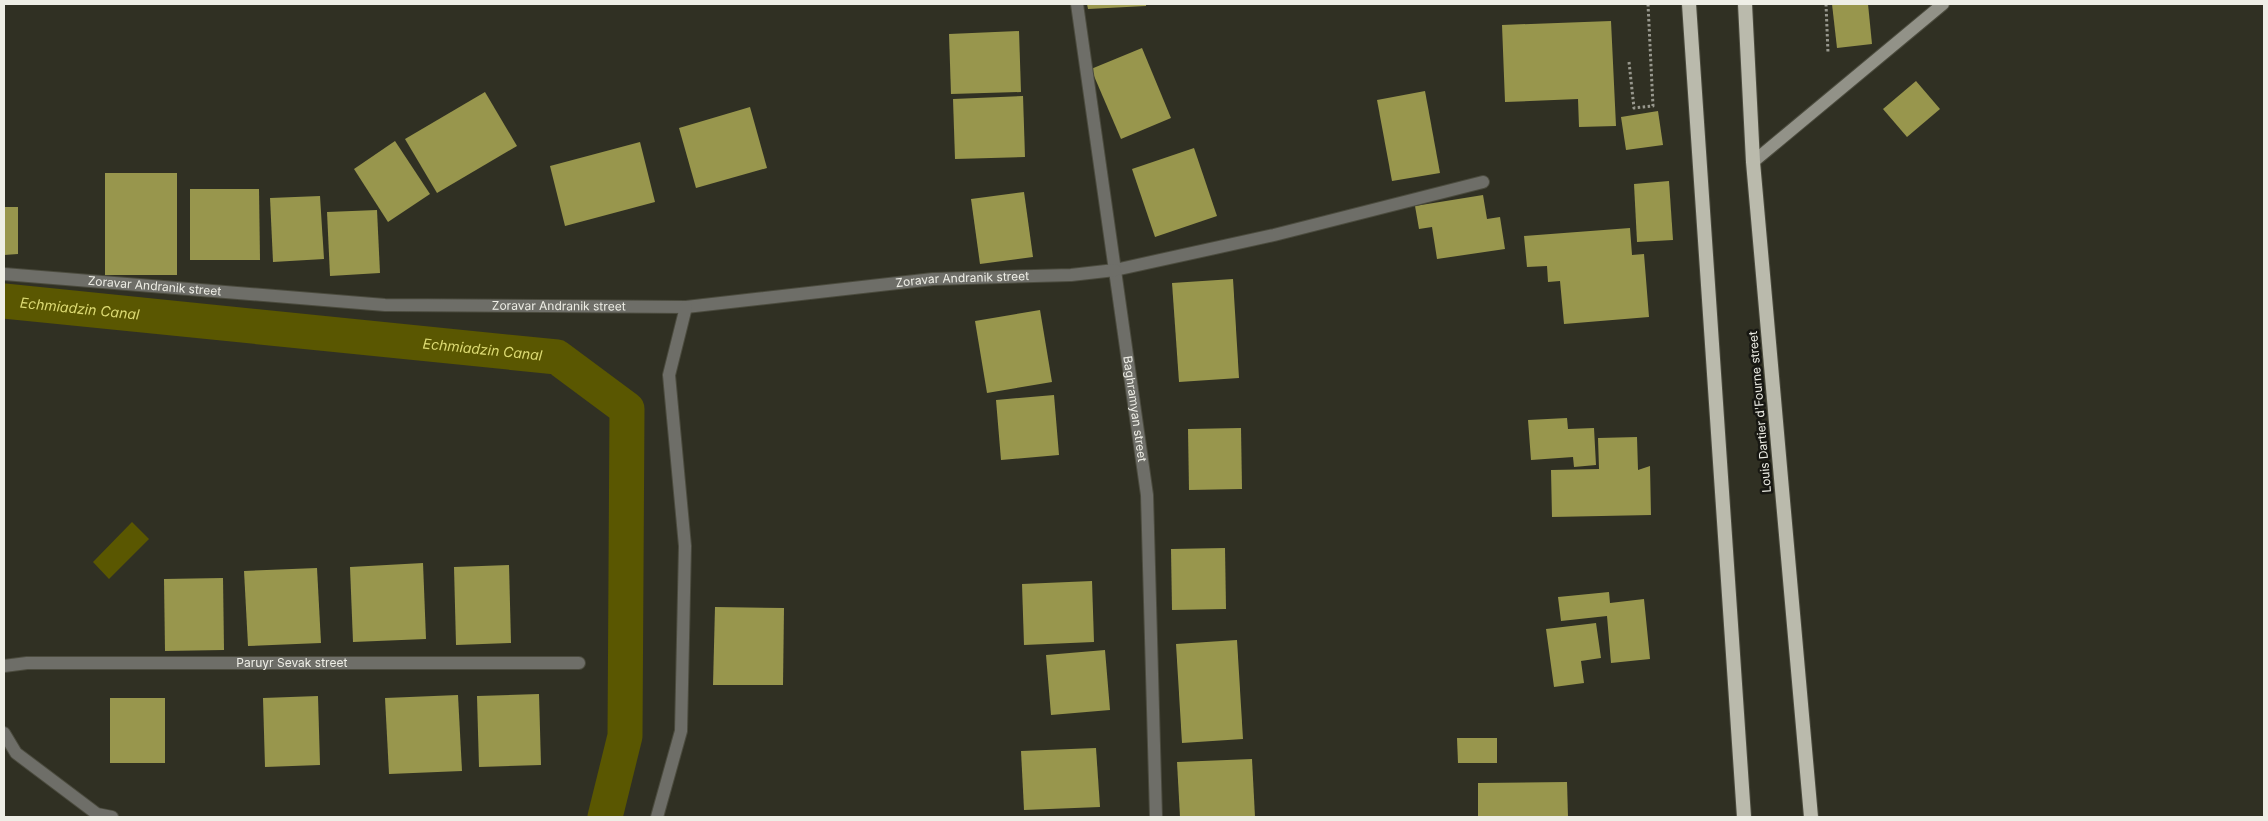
<svg xmlns="http://www.w3.org/2000/svg" width="2268" height="821" font-family="Inter,sans-serif">
	<rect width="100%" height="100%" fill="#303023"/>
	<!-- water -->
	<polygon fill="#5a5701" points="132,522 149,539 109,579 93,562"/>
	<g fill="none" stroke-linecap="round" stroke-linejoin="round">
		<!-- canal -->
		<path stroke="#5a5701" stroke-width="35" id="s1" d="M4 301 557 357 627 409 625 736 605 817"/>
	</g>
	<!-- building -->
	<g fill="#98964d">
		<polygon points="1087,4 1146,4 1146,6 1088,9"/>
		<polygon points="1832,4 1868,4 1872,44 1837,48"/>
		<polygon points="1611,21 1616,126 1579,127 1578,99 1505,102 1502,25"/>
		<polygon points="1019,31 1021,92 951,94 949,34"/>
		<polygon points="1142,48 1171,118 1121,139 1091,69"/>
		<polygon points="1916,81 1940,109 1907,137 1883,109"/>
		<polygon points="1425,91 1440,173 1392,181 1377,100"/>
		<polygon points="485,92 517,146 437,193 405,139"/>
		<polygon points="1023,96 1025,157 955,159 953,99"/>
		<polygon points="750,107 767,168 696,188 679,128"/>
		<polygon points="1658,111 1663,145 1626,150 1621,117"/>
		<polygon points="395,141 430,194 388,222 354,169"/>
		<polygon points="640,142 655,202 565,226 550,166"/>
		<polygon points="1194,148 1217,216 1155,237 1132,169"/>
		<rect x="105" y="173" width="72" height="102"/>
		<polygon points="1669,181 1673,240 1637,242 1634,184"/>
		<polygon points="190,189 259,189 260,260 190,260"/>
		<polygon points="1024,192 1033,257 980,264 971,199"/>
		<polygon points="1483,195 1487,219 1500,217 1505,249 1437,259 1432,227 1419,229 1415,206"/>
		<polygon points="320,196 324,259 273,262 270,198"/>
		<polygon points="4,207 18,207 18,254 4,255"/>
		<polygon points="377,210 380,273 330,276 327,212"/>
		<polygon points="1630,228 1632,255 1644,254 1649,317 1564,324 1560,281 1548,282 1547,266 1527,267 1524,236"/>
		<polygon points="1233,279 1239,378 1179,382 1172,283"/>
		<polygon points="1040,310 1052,382 987,393 975,321"/>
		<polygon points="1054,395 1059,455 1001,460 996,400"/>
		<polygon points="1567,418 1568,429 1594,428 1596,465 1574,467 1573,457 1531,460 1528,420"/>
		<polygon points="1241,428 1242,489 1189,490 1188,429"/>
		<polygon points="1637,437 1638,470 1650,466 1651,515 1552,517 1551,470 1599,469 1598,438"/>
		<polygon points="1225,548 1226,609 1172,610 1171,549"/>
		<polygon points="423,563 426,639 353,642 350,567"/>
		<polygon points="509,565 511,643 456,645 454,567"/>
		<polygon points="317,568 321,643 248,646 244,571"/>
		<polygon points="223,578 224,650 165,651 164,579"/>
		<polygon points="1092,581 1094,642 1024,645 1022,584"/>
		<polygon points="1609,592 1610,603 1644,599 1650,659 1611,663 1607,616 1561,621 1558,597"/>
		<polygon points="715,607 784,608 783,685 713,685"/>
		<polygon points="1596,623 1601,658 1581,661 1584,683 1554,687 1546,629"/>
		<polygon points="1237,640 1243,739 1182,743 1176,644"/>
		<polygon points="1105,650 1110,710 1051,715 1046,655"/>
		<polygon points="539,694 541,765 479,767 477,696"/>
		<polygon points="458,695 462,771 389,774 385,698"/>
		<polygon points="318,696 320,765 265,767 263,698"/>
		<rect x="110" y="698" width="55" height="65"/>
		<polygon points="1457,738 1497,738 1497,763 1458,763"/>
		<polygon points="1096,748 1100,807 1024,810 1021,751"/>
		<polygon points="1252,759 1255,817 1180,817 1177,762"/>
		<polygon points="1567,782 1568,817 1478,817 1478,783"/>
	</g>
	<g fill="none" stroke-linecap="round" stroke-linejoin="round">
		<!-- service casing -->
		<g stroke="#4b4b3e" stroke-width="14">
			<polyline id="service" points="1115,270 1274,235 1483,182"/>
		</g>
		<!-- minor casing -->
		<g stroke="#4b4b3e" stroke-width="14">
			<g id="minor">
				<path id="s2" d="M1077 4 1147 495 1156 817"/>
				<path id="s3" d="M4 274 385 305 686 307 933 279 1071 275 1115 270"/>
				<path id="s4" d="M4 666 27 663H579"/>
				<polyline points="4,733 16,753 97,814 112,817"/>
				<polyline points="657,817 681,731 685,546 669,375 686,307"/>
			</g>
		</g>
		<!-- secondary casing -->
		<g stroke="#4b4b3e" stroke-width="14">
			<polyline id="secondary" points="1753,162 1943,4"/>
		</g>
		<!-- trunk casing -->
		<g stroke="#4b4b3e" stroke-width="16">
			<g id="trunk">
				<polyline points="1689,4 1744,817"/>
				<polyline points="1745,4 1753,162 1811,817"/>
			</g>
		</g>
		<!-- path -->
		<g stroke="#98988e" stroke-width="3" stroke-dasharray="2.5 2.5" stroke-linecap="butt">
			<polyline points="1826,4 1828,53"/>
			<polyline points="1629,62 1634,108 1653,106 1648,4"/>
		</g>
		<!-- service -->
		<use href="#service" stroke="#6e6e68" stroke-width="12"/>
		<!-- minor -->
		<use href="#minor" stroke="#6e6e68" stroke-width="12"/>
		<!-- secondary -->
		<use href="#secondary" stroke="#929288" stroke-width="12"/>
		<!-- trunk -->
		<use href="#trunk" stroke="#babaac" stroke-width="14"/>
	</g>
	<g text-anchor="middle" stroke-width="5" stroke-linejoin="round" paint-order="stroke">
		<!-- street labels -->
		<g font-size="12" fill="#eeeee6" stroke="#171712">
			<text dy="4" stroke="none"><textPath href="#s3" startOffset="961">Zoravar Andranik street</textPath></text>
			<text dy="4" stroke="none"><textPath href="#s3" startOffset="151">Zoravar Andranik street</textPath></text>
			<text dy="4" stroke="none"><textPath href="#s3" startOffset="556">Zoravar Andranik street</textPath></text>
			<text dy="4" stroke="none"><textPath href="#s2" startOffset="409">Baghramyan street</textPath></text>
			<text transform="translate(1760 412) rotate(-95)" y="4">Louis Dartier d'Fourne street</text>
			<text dy="4" stroke="none"><textPath href="#s4" startOffset="288">Paruyr Sevak street</textPath></text>
		</g>
		<!-- water labels -->
		<g font-size="14" font-style="italic" fill="#dcda73" stroke="#171712">
			<text dy="5" stroke="none"><textPath href="#s1" startOffset="76">Echmiadzin Canal</textPath></text>
			<text dy="5" stroke="none"><textPath href="#s1" startOffset="481">Echmiadzin Canal</textPath></text>
		</g>
	</g>
	<!-- border -->
	<rect width="2268" height="821" fill="none" stroke="#eeeee6" stroke-width="10"/>
</svg>
